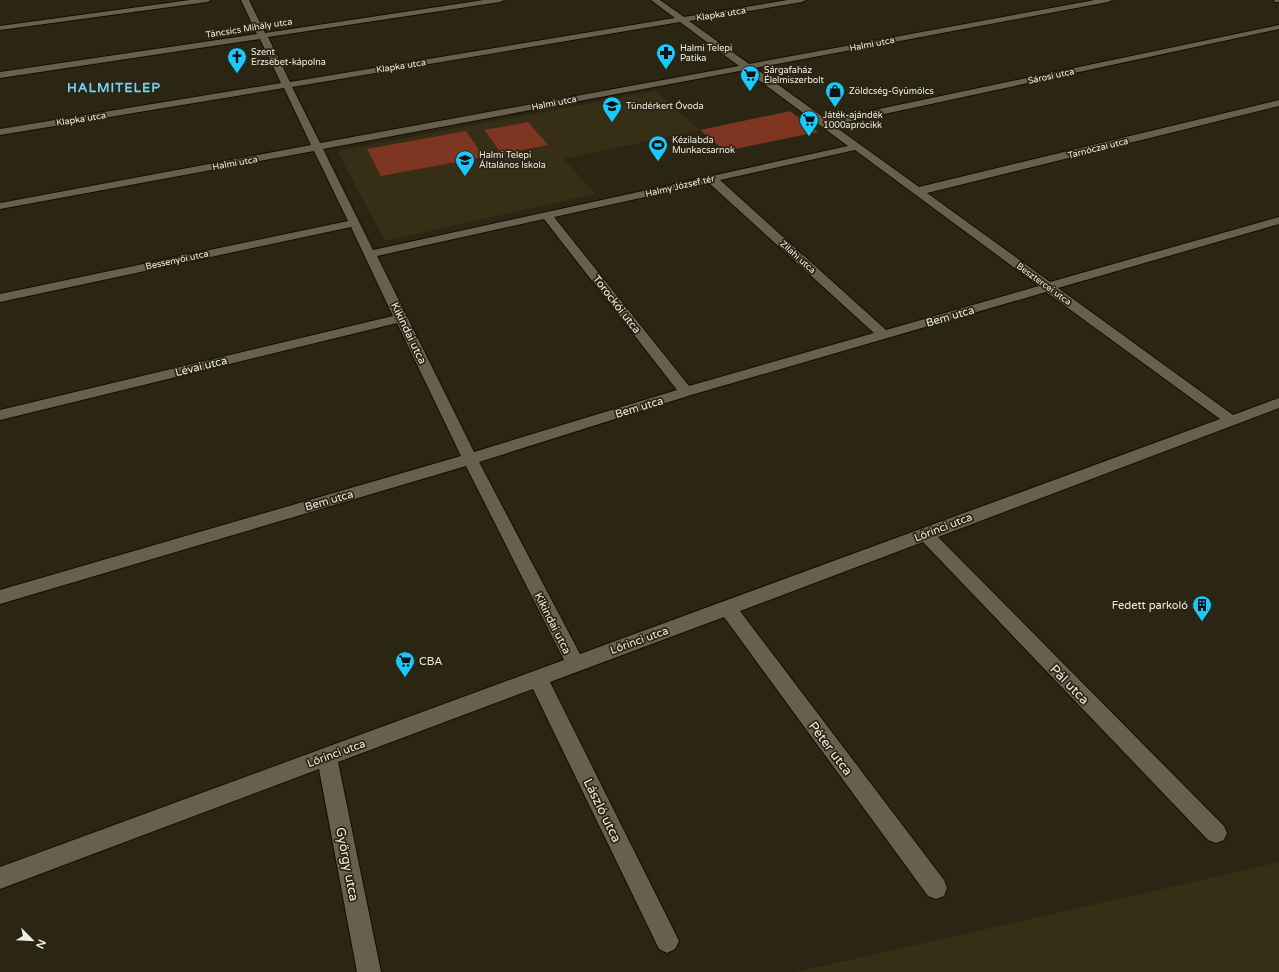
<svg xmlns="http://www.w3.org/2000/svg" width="1279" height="972" font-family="'Varela Round',sans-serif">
	<rect width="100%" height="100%" fill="#2b2514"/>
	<!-- built -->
	<g fill="#372e16">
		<polygon points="655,91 700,130 564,159 595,194 385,241 337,151"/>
		<polygon points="1279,862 1279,972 796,972 1193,882"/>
	</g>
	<!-- green -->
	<g fill="#7e3521">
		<polygon points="790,111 818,132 725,151 700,130"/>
		<polygon points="528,122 548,145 502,154 484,130"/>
		<polygon points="466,131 484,157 381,176 367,149"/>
	</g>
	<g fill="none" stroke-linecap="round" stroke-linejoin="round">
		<!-- minor casing -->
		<g stroke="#140e01" stroke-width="2">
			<g id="minor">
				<polygon points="190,0 211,0 207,2 0,30 0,26"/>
				<path d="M241 0H249L265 33 484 0H504L500 2 268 37 290 82 675 18 651 0H660L684 17 788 0H806L802 2 689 21 749 64 1095 0H1112L1108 2 755 68 827 120 1279 25V29L833 125 919 187 1279 100V106L927 193 1050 282 1279 217V224L1058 288 1233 415 1279 398V408L938 537 1224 826 1227 833 1224 840 1216 843 1208 840 923 542 740 611 944 880 947 888 944 896 936 899 928 896 724 617 550 682 675 933 679 941 675 949 667 953 659 949 533 689 338 762 381 972H357L319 769 0 889V867L564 660 466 466 0 604V590L461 456 397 323 0 420V410L393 316 351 227 0 302V294L348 221 314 151 0 209V203L311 145 284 88 0 135V129L281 83 260 39 0 78V72L257 34ZM680 22 739 66 320 143 292 87ZM745 70 848 146 373 250 323 149ZM855 150 1039 286 886 330 720 180ZM709 183 874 333 689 386 554 217ZM544 219 677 390 474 452 377 256ZM1046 292 1220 419 580 654 479 462 691 395Z"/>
				<polygon points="1274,0 1279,0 1279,2 1275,2"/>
			</g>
		</g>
		<!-- minor -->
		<use href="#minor" fill="#67604d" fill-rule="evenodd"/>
	</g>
	<!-- icons -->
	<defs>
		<g id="pharmacy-pin" transform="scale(1)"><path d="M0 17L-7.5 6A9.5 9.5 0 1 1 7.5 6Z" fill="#18cafc" stroke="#2b2514"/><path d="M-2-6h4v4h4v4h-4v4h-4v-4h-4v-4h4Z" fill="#111"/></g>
		<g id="church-pin" transform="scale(1)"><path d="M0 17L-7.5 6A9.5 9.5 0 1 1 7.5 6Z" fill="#18cafc" stroke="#2b2514"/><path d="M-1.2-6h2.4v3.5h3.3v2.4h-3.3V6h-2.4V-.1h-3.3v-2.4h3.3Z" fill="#111"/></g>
		<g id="supermarket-pin" transform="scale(1)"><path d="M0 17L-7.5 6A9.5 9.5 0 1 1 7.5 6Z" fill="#18cafc" stroke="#2b2514"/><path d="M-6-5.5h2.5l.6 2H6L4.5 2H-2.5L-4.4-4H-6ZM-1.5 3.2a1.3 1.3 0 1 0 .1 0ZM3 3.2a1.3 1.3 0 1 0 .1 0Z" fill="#111"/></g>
		<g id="shop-pin" transform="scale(1)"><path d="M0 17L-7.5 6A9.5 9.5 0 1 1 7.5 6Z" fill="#18cafc" stroke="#2b2514"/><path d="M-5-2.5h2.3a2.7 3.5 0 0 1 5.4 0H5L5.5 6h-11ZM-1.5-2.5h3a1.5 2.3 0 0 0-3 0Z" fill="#111"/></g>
		<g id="school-pin" transform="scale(1)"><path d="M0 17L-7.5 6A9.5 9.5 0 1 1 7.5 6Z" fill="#18cafc" stroke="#2b2514"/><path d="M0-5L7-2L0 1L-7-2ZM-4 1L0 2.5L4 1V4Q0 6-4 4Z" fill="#111"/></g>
		<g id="stadium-pin" transform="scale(1)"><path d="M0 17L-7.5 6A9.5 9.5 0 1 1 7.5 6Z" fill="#18cafc" stroke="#2b2514"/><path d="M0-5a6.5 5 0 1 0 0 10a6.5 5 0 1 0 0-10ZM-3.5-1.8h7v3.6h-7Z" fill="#111"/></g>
		<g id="building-pin" transform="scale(1)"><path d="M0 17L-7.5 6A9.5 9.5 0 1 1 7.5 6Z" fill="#18cafc" stroke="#2b2514"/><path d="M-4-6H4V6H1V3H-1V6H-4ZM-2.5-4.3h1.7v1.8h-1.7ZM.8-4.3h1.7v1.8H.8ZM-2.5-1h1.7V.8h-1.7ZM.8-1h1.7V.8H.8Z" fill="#111"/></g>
	</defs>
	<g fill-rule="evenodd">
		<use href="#pharmacy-pin" x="666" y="53"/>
		<use href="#church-pin" x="237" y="57"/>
		<use href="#supermarket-pin" x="750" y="75"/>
		<use href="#shop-pin" x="835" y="91"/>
		<use href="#school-pin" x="612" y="106"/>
		<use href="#supermarket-pin" x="809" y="120"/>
		<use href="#stadium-pin" x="658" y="145"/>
		<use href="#school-pin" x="465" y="160"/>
		<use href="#building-pin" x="1202" y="605"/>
		<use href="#supermarket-pin" x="405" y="661"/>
	</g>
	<g text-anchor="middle" stroke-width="3.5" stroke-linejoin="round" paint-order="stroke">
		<!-- far-street labels -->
		<g font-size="9" fill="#f1ede2" stroke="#2b2514">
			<text transform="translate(721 14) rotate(-9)" y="3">Klapka utca</text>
			<text transform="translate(249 28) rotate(-9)" y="3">Táncsics Mihály utca</text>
			<text transform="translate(872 44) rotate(-11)" y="3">Halmi utca</text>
			<text transform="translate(401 66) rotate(-9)" y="3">Klapka utca</text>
			<text transform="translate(1051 76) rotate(-12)" y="3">Sárosi utca</text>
			<text transform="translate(554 103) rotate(-11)" y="3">Halmi utca</text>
			<text transform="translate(81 119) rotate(-9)" y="3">Klapka utca</text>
			<text transform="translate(1098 148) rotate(-14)" y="3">Tarnóczai utca</text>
			<text transform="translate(235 163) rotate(-10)" y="3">Halmi utca</text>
			<text transform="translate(680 186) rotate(-13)" y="3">Halmy József tér</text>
			<text transform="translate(798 257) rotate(42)" y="3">Zilahi utca</text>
			<text transform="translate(177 260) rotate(-12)" y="3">Bessenyői utca</text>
			<text transform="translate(1044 284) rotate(36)" y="3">Besztercei utca</text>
		</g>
		<!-- far-poi labels -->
		<g font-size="9" fill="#f1ede2" stroke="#2b2514" text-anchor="start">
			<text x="680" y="51">Halmi Telepi<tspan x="680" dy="10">Patika</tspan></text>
			<text x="251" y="55">Szent<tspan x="251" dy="10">Erzsébet-kápolna</tspan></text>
			<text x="764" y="73">Sárgafaház<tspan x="764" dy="10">Élelmiszerbolt</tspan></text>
			<text x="849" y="94">Zöldcség-Gyümölcs</text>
			<text x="626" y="109">Tündérkert Óvoda</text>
			<text x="823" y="118">Játék-ajándék<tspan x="823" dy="10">1000aprócikk</tspan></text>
			<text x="672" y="143">Kézilabda<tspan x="672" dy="10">Munkacsarnok</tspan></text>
			<text x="479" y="158">Halmi Telepi<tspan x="479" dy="10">Általános Iskola</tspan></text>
		</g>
		<!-- street labels -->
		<g font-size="11" fill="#f1ede2" stroke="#2b2514">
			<text transform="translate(617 304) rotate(52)" y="4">Torockói utca</text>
			<text transform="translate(950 316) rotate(-16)" y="4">Bem utca</text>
			<text transform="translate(409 333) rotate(64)" y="4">Kikindai utca</text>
			<text transform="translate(201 366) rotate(-14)" y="4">Lévai utca</text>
			<text transform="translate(639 407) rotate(-17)" y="4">Bem utca</text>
			<text transform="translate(329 500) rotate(-16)" y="4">Bem utca</text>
			<text transform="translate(943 527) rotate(-21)" y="4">Lőrinci utca</text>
			<text transform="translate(553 623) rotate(63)" y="4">Kikindai utca</text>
			<text transform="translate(639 640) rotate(-20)" y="4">Lőrinci utca</text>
			<text transform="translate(336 753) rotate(-20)" y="4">Lőrinci utca</text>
		</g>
		<!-- poi labels -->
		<g font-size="11" fill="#f1ede2" stroke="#2b2514" text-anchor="end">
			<text x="1188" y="609">Fedett parkoló</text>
			<text x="419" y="665" text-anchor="start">CBA</text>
		</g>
		<!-- far-district labels -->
		<g font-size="13" font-weight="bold" letter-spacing="1" fill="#75d1f4" stroke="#2b2514">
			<text x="114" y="92">HALMITELEP</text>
		</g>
		<!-- near-street labels -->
		<g font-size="13" fill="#f1ede2" stroke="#2b2514">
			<text transform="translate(1070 684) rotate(46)" y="5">Pál utca</text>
			<text transform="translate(831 748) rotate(53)" y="5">Péter utca</text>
			<text transform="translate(603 810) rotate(64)" y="5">László utca</text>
			<text transform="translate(348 864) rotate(79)" y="5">György utca</text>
		</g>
	</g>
	<!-- north arrow -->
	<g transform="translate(32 940) rotate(114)" stroke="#2b2514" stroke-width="3" paint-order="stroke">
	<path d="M0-3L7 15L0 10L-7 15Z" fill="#f1ede2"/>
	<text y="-6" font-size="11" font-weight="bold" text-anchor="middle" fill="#f1ede2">N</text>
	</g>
</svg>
